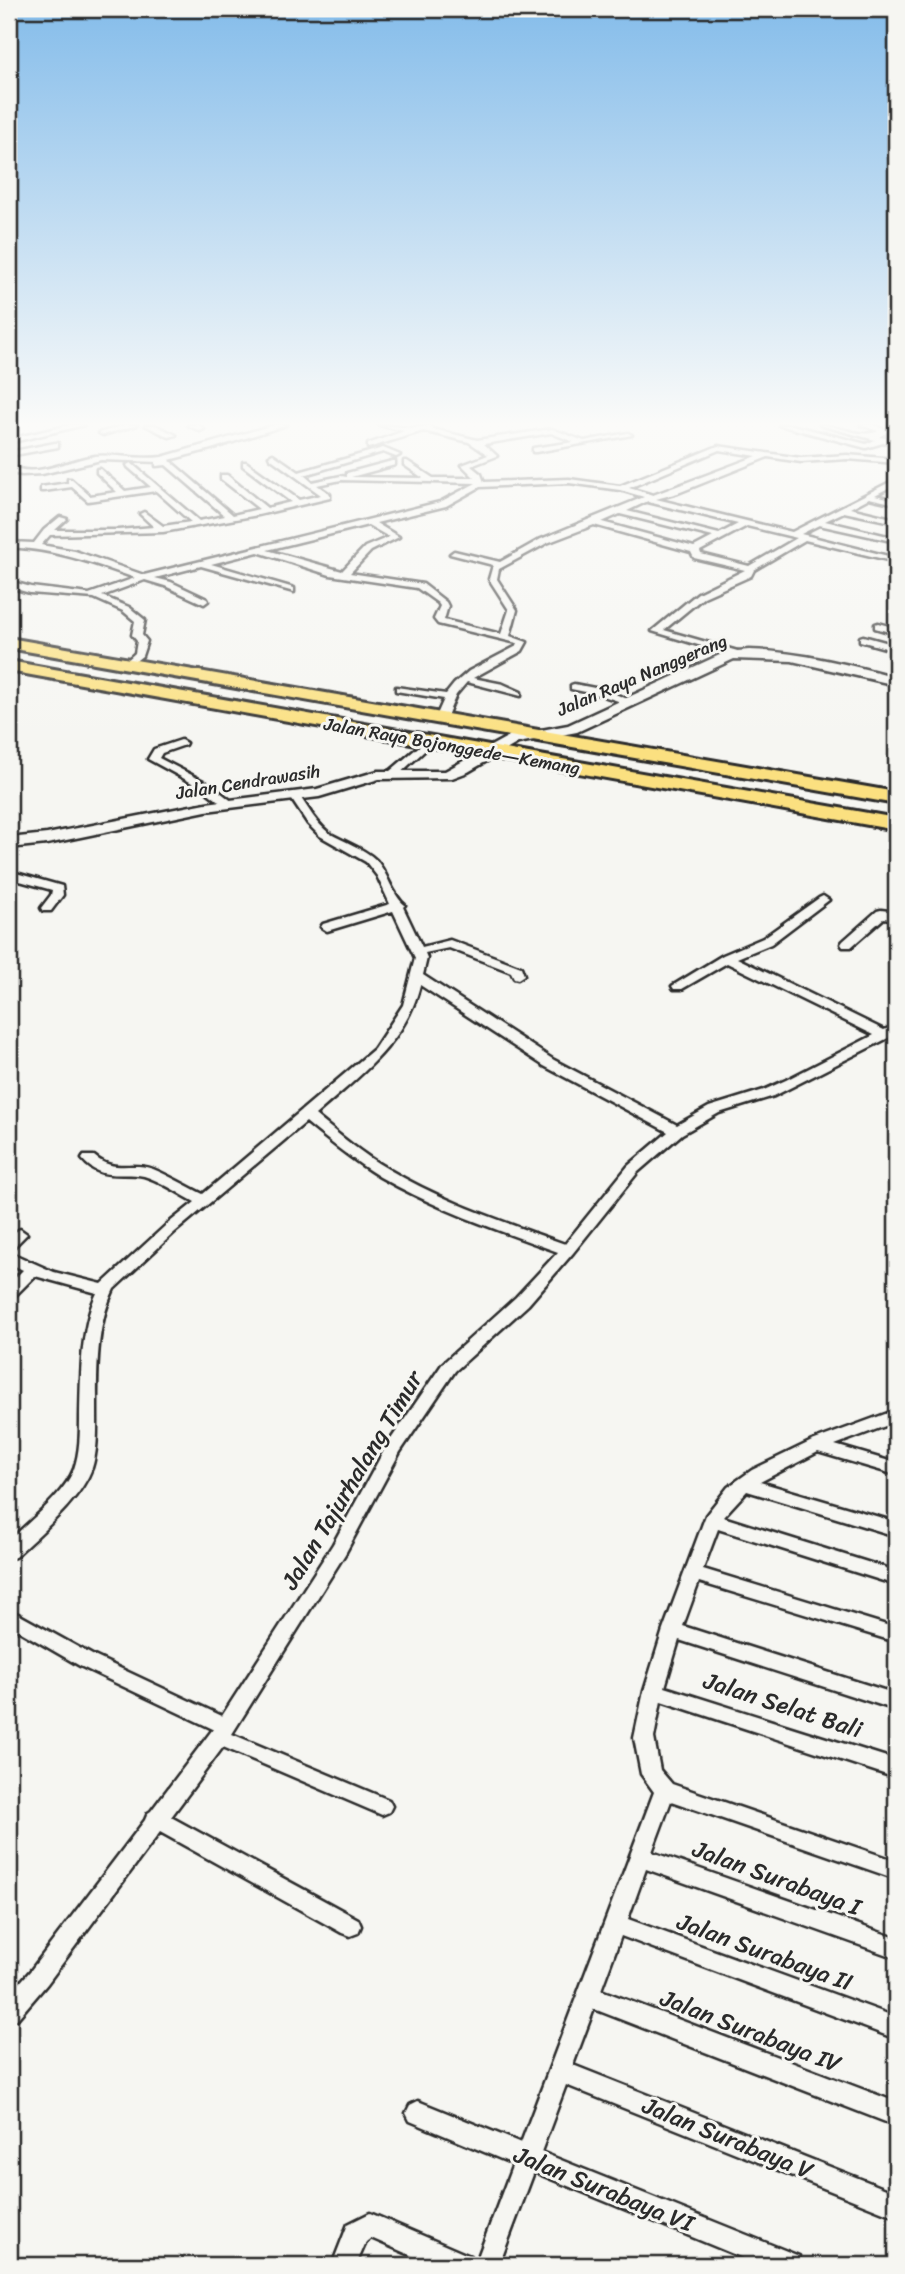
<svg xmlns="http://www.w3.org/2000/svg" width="905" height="2274" font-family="Sriracha,sans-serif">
	<rect width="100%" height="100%" fill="#f6f6f2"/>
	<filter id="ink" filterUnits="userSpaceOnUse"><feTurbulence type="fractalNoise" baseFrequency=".0143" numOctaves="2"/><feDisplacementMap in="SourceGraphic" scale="14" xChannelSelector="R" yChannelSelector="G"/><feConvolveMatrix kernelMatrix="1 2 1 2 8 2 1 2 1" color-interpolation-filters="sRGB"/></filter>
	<g filter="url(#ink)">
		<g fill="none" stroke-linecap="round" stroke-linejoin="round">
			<!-- street casing -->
			<g stroke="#2b2b2b" stroke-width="5">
				<g id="street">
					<polygon points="70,425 84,425 9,443 9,439"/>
					<polygon points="125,425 137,425 103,435 99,433"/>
					<polygon points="145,425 155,425 176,435 169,437"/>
					<polygon points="188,425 198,425 204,429 200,431"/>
					<path d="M274 425H286L211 449 169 460 233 515 259 509 221 479V475H227L267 508 291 502 243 466V462H246L299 500 321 495 270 458 269 456 273 454 299 472 383 448 400 455 396 457 383 452 304 475 312 482 341 476 347 477V473L392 461H395V465L351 477 423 478 404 465V461H407L433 478H475L462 465 488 455 469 442 423 431 368 448V444L404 431 379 425 412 428 430 426 433 429 477 440 552 429 584 441 628 433 632 435 536 452H533V448L574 442 551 433 484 444 497 456 471 466 481 474 484 482 569 479 620 486 718 446 801 458 847 455 896 459V463L847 459 801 462 768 457 678 493 656 499 792 532 896 479V484L875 495 896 500V504L869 498 850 508 896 519V523L844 512 825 521 896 538V542L819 525 801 534 896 558V562L805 540 754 570 751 576 704 597 664 630 741 652 743 654 738 657 652 631 698 593 745 570 694 558 691 552 594 525 547 543 499 569 497 579 517 610 510 636 527 642 522 651 473 678 503 684 521 692V696L467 682 456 695 447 716 440 722 435 719 444 699 396 691V687L446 694 454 684 469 671 515 647 517 643 438 624 434 619 440 606 438 603 417 588 330 575 258 552 211 564 294 588V592L201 566 155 578 171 582 207 599 208 601 204 604 165 586 145 580 102 596 129 607 145 620 142 635 147 641 142 656 128 667 123 664 135 653 137 641 132 635 135 621 123 611 94 598 30 593 9 587V581L31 587 89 594 135 578C90 562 57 550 9 547V542L34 543 44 530 60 517 67 519 55 530H118L154 527 140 514 144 512 163 526 191 522 156 491 88 501 72 487 44 491H41V487L68 483V479H71L90 496 117 492 97 473V469H100L125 491 151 487 128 467 127 465 131 463 199 521 225 516 166 465 156 466V462H159L101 460 42 474 22 475 9 473V465C34 480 67 460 95 456 117 454 139 460 162 457ZM719 450 757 456 653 495 629 488ZM341 480 476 483 440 502 144 575 75 551 41 545 50 535 163 532 258 515 330 498V494L317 485ZM569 483 620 490 644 497 541 539 500 562 454 551 450 554 493 565 489 579 509 610 501 634 444 620 448 606 446 602 423 584 350 573 371 551 399 537 376 523 446 506 480 487ZM648 501V502L738 524 719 534 627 511ZM620 514 713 537 694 547 602 522ZM368 525 389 537 365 547 342 571 267 550ZM747 526 797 538 749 566 701 554 700 551Z"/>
					<path d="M779 425H792L866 444 875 440 820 425C838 425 862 439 878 431L861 425H873L889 431 879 437 886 438V442L866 448Z"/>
					<polygon points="55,443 58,443 58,447 9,456 9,452"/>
					<polygon points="878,623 896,628 896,634 875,628 875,624"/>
					<polygon points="863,636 896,645 896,651 860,641 860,637"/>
					<polygon points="574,684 605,690 635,702 630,705 600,695 571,689 571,685"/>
					<polygon points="429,738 433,739 433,743 398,775 390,775 390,771"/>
					<polygon points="181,740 186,743 185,745 162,753 159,758 211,785 233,802 233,806 225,806 203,789 148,759 154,749"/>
					<path d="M295 794 299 795C308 808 316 823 329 833 344 842 364 848 376 860 388 873 392 895 405 905L403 907 422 947 450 940 521 967 524 975 518 979 514 978 511 972 449 948 425 953 427 958 423 975 554 1060 677 1125 709 1107 764 1090 786 1080 874 1035 727 963 682 989H674L672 986 723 955 763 938 819 898 823 896 829 900 771 944 737 958 884 1030 896 1025V1034L774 1096 719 1113 682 1134 638 1172 573 1253 528 1305 455 1371 400 1452 345 1554 232 1734 389 1800 392 1806 389 1812 382 1815 375 1812 223 1747 171 1817 358 1919 361 1926 358 1933 350 1936 342 1933 160 1832 47 1984 17 2019 9 2022V1995L31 1970 145 1820 148 1813 151 1811 213 1729 80 1666 9 1625V1609L94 1656 222 1716 333 1544 387 1445 443 1363 516 1297 558 1252C497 1230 436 1209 380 1177 354 1161 330 1142 306 1122L175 1232 114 1289C96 1326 97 1369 97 1410 97 1429 98 1449 92 1468 80 1501 40 1533 15 1557L9 1559V1541C28 1522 64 1495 74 1469 80 1452 80 1433 80 1416 81 1378 80 1327 97 1293L35 1276 14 1297 9 1298V1284L23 1270 9 1263V1252L54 1272 102 1284 165 1226 195 1202C180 1194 159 1180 144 1176 121 1171 101 1182 82 1159L84 1156H94C115 1174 131 1161 153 1169 170 1176 187 1186 203 1194L374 1049 403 1005 415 958 393 911 327 931 321 927 323 924 390 904 377 876 366 862 320 836 308 824 290 797ZM420 985 544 1066 668 1132 628 1166 565 1244C505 1222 443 1202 388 1169 362 1154 338 1134 315 1115 358 1077 406 1043 420 985Z"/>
					<polygon points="9,871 62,886 63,895 51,911 43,911 41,908 51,895 52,890 9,878"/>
					<polygon points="881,910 896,912 896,920 884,918 851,947 843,947 841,944 843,941 877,911"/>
					<polygon points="20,1229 27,1234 14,1247 9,1249 9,1236"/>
					<polygon points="896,1410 896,1422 835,1445 896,1463 896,1475 818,1452 760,1482 896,1522 896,1536 747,1491 723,1517 896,1571 896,1585 718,1529 703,1569 896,1628 896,1642 699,1582 683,1626 896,1694 896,1710 679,1640 665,1687 896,1760 896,1778 661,1701 654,1738 660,1770 672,1784 896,1861 896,1879 671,1801 652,1852 896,1938 896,1958 646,1869 628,1919 896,2017 896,2039 621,1936 601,1990 896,2102 896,2126 594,2009 573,2065 896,2193 896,2217 566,2085 541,2152 799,2256 802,2265 760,2265 534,2172 499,2265 475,2265 513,2164 410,2121 406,2113 410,2105 418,2101 521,2143 654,1792 641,1774 634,1738 644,1691 663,1630 706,1515 728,1487 752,1470 812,1441"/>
					<polygon points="370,2213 470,2256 473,2265 433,2265 371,2238 366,2242 356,2265 332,2265 348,2224"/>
				</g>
			</g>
			<!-- secondary casing -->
			<g stroke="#2b2b2b" stroke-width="5">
				<path id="secondary" d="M749 650C800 652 848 664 896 677V685L792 661 734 659 577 732 518 743 468 772 452 778 379 779 319 797 206 811 47 844 9 848V838L47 834 206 803 317 789 378 771H445L509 736 568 725 726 652Z"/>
			</g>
			<!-- highway casing -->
			<g stroke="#2b2b2b" stroke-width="6">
				<g id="highway">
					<polygon points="9,638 896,792 896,804 9,648"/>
					<polygon points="9,661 896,818 896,830 9,671"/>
				</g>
			</g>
			<!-- street -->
			<use href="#street" fill="#f6f6f2" fill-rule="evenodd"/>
			<!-- secondary -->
			<use href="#secondary" fill="#f6f6f2" fill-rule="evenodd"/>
			<!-- highway -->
			<use href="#highway" fill="#fbe080" fill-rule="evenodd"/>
		</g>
	</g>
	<!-- sky -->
	<linearGradient id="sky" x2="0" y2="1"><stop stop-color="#84bcea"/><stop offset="0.57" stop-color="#fbfbf9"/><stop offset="1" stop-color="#fbfbf9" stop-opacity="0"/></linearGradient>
	<rect width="905" height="744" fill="url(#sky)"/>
	<g text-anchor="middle" stroke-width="6" stroke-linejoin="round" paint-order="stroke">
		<!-- far-street labels -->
		<g font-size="18" fill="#2b2b2b" stroke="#f6f6f2">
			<text transform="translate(642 675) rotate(-23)" y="6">Jalan Raya Nanggerang</text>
			<text transform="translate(452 746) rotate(10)" y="6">Jalan Raya Bojonggede—Kemang</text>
			<text transform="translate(248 782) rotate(-9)" y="6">Jalan Cendrawasih</text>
		</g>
		<!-- near-street labels -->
		<g font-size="24" fill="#2b2b2b" stroke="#f6f6f2">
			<text transform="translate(352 1480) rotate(-59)" y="8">Jalan Tajurhalang Timur</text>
			<text transform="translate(783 1705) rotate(18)" y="8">Jalan Selat Bali</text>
			<text transform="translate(777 1878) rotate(20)" y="8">Jalan Surabaya I</text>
			<text transform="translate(765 1952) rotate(20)" y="8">Jalan Surabaya II</text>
			<text transform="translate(751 2031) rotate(21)" y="8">Jalan Surabaya IV</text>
			<text transform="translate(728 2138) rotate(22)" y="8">Jalan Surabaya V</text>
			<text transform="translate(604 2189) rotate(22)" y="8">Jalan Surabaya VI</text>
		</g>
	</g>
	<!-- margin -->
	<rect width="905" height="2274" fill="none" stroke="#f6f6f2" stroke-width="35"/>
	<rect x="18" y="18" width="870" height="2239" fill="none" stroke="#2b2b2b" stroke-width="2.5" filter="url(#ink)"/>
</svg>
